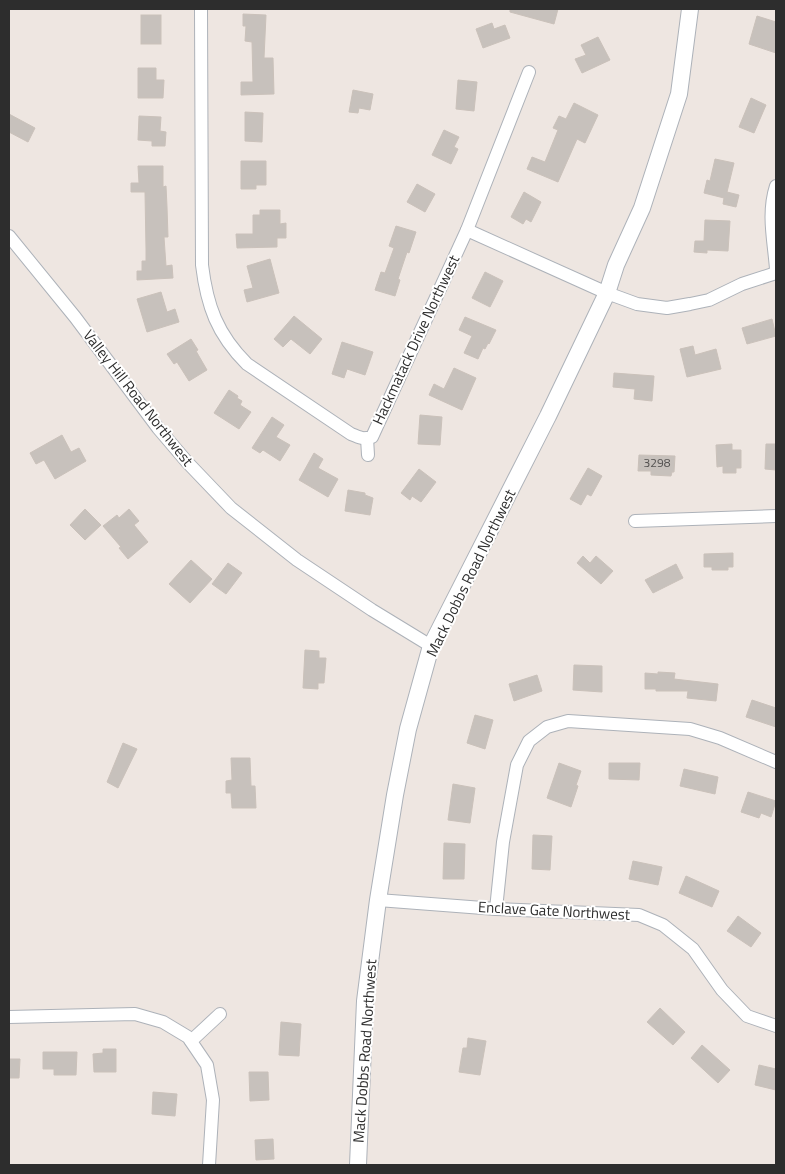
<svg xmlns="http://www.w3.org/2000/svg" width="785" height="1174" font-family="'Titillium Web',sans-serif">
	<rect width="100%" height="100%" fill="#eee6e1"/>
	<!-- building -->
	<g fill="#c7c1bc" stroke="#cac1ba">
		<polygon points="510,9 558,9 554,24 510,12"/>
		<polygon points="243,14 266,15 264,58 273,58 274,94 241,95 241,82 253,82 252,42 245,41 246,26 243,26"/>
		<rect x="141" y="15" width="20" height="29"/>
		<polygon points="757,16 776,22 776,53 749,44"/>
		<polygon points="492,23 494,29 505,25 510,38 483,48 476,29"/>
		<polygon points="598,37 610,60 582,73 575,59 586,55 581,45"/>
		<polygon points="138,68 156,68 156,80 164,80 163,98 138,98"/>
		<polygon points="458,80 477,82 474,111 456,109"/>
		<polygon points="353,90 373,94 370,110 359,108 358,113 349,112"/>
		<polygon points="751,98 766,105 754,133 739,127"/>
		<polygon points="574,103 598,115 585,143 577,139 558,182 527,169 532,157 545,162 558,130 553,128 559,116 566,119"/>
		<polygon points="245,112 263,113 262,142 245,141"/>
		<polygon points="9,114 35,128 28,142 9,132"/>
		<polygon points="139,116 161,117 160,131 166,132 165,146 152,146 152,141 138,140"/>
		<polygon points="444,130 459,137 454,147 458,149 451,164 432,155"/>
		<polygon points="715,159 734,163 727,192 739,195 736,207 723,204 724,198 704,193 707,180 710,181"/>
		<polygon points="241,161 266,161 266,185 256,185 256,189 241,189"/>
		<polygon points="138,166 163,166 163,187 166,186 167,207 168,237 164,237 166,266 172,265 173,278 137,280 137,271 142,271 142,261 146,261 146,249 145,192 131,192 131,183 139,183"/>
		<polygon points="417,184 435,194 425,212 407,202"/>
		<polygon points="524,192 541,202 531,222 526,219 523,224 511,217"/>
		<polygon points="260,210 280,210 280,224 286,223 286,238 277,238 277,247 237,248 236,234 253,234 253,215 260,215"/>
		<polygon points="705,220 730,221 728,251 707,250 707,253 694,252 695,241 704,241"/>
		<polygon points="396,226 416,232 409,253 407,252 398,279 400,280 395,296 375,290 381,272 385,273 394,248 389,246"/>
		<polygon points="270,259 279,293 247,302 244,290 253,288 247,266"/>
		<polygon points="485,272 503,281 490,307 472,298"/>
		<polygon points="161,292 167,312 175,309 179,322 147,332 137,299"/>
		<polygon points="294,316 322,339 310,354 291,339 283,347 274,339"/>
		<polygon points="465,317 496,330 489,344 488,343 485,349 483,348 478,359 464,353 472,336 459,330"/>
		<polygon points="772,319 776,336 747,344 742,328"/>
		<polygon points="191,339 198,350 196,351 207,370 189,381 177,362 174,364 167,354"/>
		<polygon points="342,342 373,352 365,375 347,369 344,378 332,374"/>
		<polygon points="693,346 695,355 716,349 721,369 687,377 680,349"/>
		<polygon points="454,368 476,378 462,410 429,395 434,384 444,389"/>
		<polygon points="614,373 654,376 652,401 634,399 635,389 613,387"/>
		<polygon points="229,390 238,396 237,398 242,401 240,405 251,412 239,429 214,413"/>
		<polygon points="420,415 442,417 440,445 418,444"/>
		<polygon points="272,417 284,425 276,437 290,445 280,461 263,450 260,453 252,448"/>
		<polygon points="62,435 71,452 79,448 86,461 55,479 44,460 36,464 30,453"/>
		<polygon points="732,444 732,450 741,450 741,468 736,468 736,473 723,473 723,466 717,467 716,445"/>
		<polygon points="766,444 776,444 776,470 765,469"/>
		<polygon points="314,453 323,459 318,468 338,479 328,497 299,480"/>
		<polygon points="639,455 675,456 674,472 672,472 671,476 651,475 651,471 638,471"/>
		<polygon points="588,468 602,476 591,496 587,494 581,505 570,499"/>
		<polygon points="419,469 436,482 421,502 412,496 410,500 401,493"/>
		<polygon points="348,490 365,493 365,495 373,498 370,515 345,511"/>
		<polygon points="85,509 101,525 85,540 70,525"/>
		<polygon points="129,509 139,521 134,525 148,542 128,559 119,548 121,547 103,526 117,515 119,518"/>
		<polygon points="733,553 733,567 728,567 728,570 712,570 712,567 704,567 704,554"/>
		<polygon points="583,556 590,563 596,556 613,571 601,584 577,563"/>
		<polygon points="191,560 212,579 190,603 169,584"/>
		<polygon points="228,563 242,573 226,594 212,584"/>
		<polygon points="676,564 683,578 653,593 645,580"/>
		<polygon points="305,650 319,651 319,658 326,658 324,683 318,683 318,689 303,688"/>
		<polygon points="574,665 602,666 602,692 573,690"/>
		<polygon points="658,672 675,673 674,679 718,684 716,701 687,698 688,691 656,691 656,689 645,689 645,673 658,674"/>
		<polygon points="537,675 542,691 514,701 509,684"/>
		<polygon points="752,700 776,708 776,727 746,717"/>
		<polygon points="475,715 493,720 485,749 467,743"/>
		<polygon points="123,743 137,749 118,788 107,782"/>
		<polygon points="231,758 250,758 251,786 255,786 256,808 232,808 231,793 226,793 226,781 232,780"/>
		<polygon points="559,763 581,771 576,785 578,786 571,807 547,798"/>
		<polygon points="609,763 640,763 639,780 609,779"/>
		<polygon points="684,769 718,777 715,794 680,786"/>
		<polygon points="453,784 475,788 470,823 448,820"/>
		<polygon points="748,792 776,801 771,817 761,813 759,818 741,812"/>
		<polygon points="533,835 552,836 550,870 532,869"/>
		<polygon points="444,843 465,844 464,879 443,879"/>
		<polygon points="633,861 662,867 658,885 629,879"/>
		<polygon points="686,876 719,891 712,907 679,893"/>
		<polygon points="738,916 761,933 751,947 727,931"/>
		<polygon points="660,1008 685,1032 673,1045 647,1022"/>
		<polygon points="281,1022 301,1024 299,1056 279,1055"/>
		<polygon points="468,1038 486,1041 480,1075 459,1072 463,1048 467,1048"/>
		<polygon points="702,1045 730,1070 718,1083 691,1058"/>
		<polygon points="103,1049 116,1049 116,1072 94,1072 93,1054 103,1053"/>
		<polygon points="43,1052 77,1052 76,1075 54,1075 54,1069 43,1069"/>
		<polygon points="9,1059 20,1059 19,1078 9,1078"/>
		<polygon points="759,1065 776,1069 776,1090 755,1085"/>
		<polygon points="249,1072 268,1072 269,1100 250,1101"/>
		<polygon points="153,1092 177,1094 175,1116 152,1114"/>
		<polygon points="273,1139 274,1159 256,1160 255,1140"/>
	</g>
	<g fill="none" stroke-linecap="round" stroke-linejoin="round">
		<!-- minor casing -->
		<g stroke="#adb2b9" stroke-width="14">
			<g id="minor">
				<path d="M201 9 202 265C207 306 217 334 247 364L351 434C358 437 364 440 372 437L467 230 529 72"/>
				<path d="M776 186C767 214 774 241 776 269"/>
				<polyline points="467,230 607,293 637,304 667,308 690,304 709,300 742,284 776,273"/>
				<polyline points="9,236 75,317 158,428 187,462 231,508 297,560 372,610 431,646"/>
				<polyline points="367,438 368,455"/>
				<polyline points="635,521 776,516"/>
				<polyline points="378,900 496,909 639,915 663,925 693,949 722,990 747,1016 776,1026"/>
				<polyline points="496,909 503,842 517,765 529,741 547,727 568,721 690,729 720,738 776,762"/>
				<polyline points="9,1017 135,1014 163,1022 188,1037 207,1065 213,1100 209,1165"/>
				<polyline points="191,1041 220,1014"/>
			</g>
		</g>
		<!-- tertiary casing -->
		<g stroke="#adb2b9" stroke-width="18">
			<polyline id="tertiary" points="358,1165 365,1001 378,900 395,795 408,729 431,646 548,416 607,293 616,265 642,208 679,94 690,9"/>
		</g>
		<!-- minor -->
		<use href="#minor" stroke="#fff" stroke-width="12"/>
		<!-- tertiary -->
		<use href="#tertiary" stroke="#fff" stroke-width="16"/>
	</g>
	<g text-anchor="middle" stroke-width="4" stroke-linejoin="round" paint-order="stroke">
		<!-- number labels -->
		<g font-size="12" fill="#545251">
			<text x="657" y="467">3298</text>
		</g>
		<!-- street labels -->
		<g font-size="15" fill="#2d2d2d" stroke="#fff">
			<text transform="translate(416 340) rotate(-65)" y="5">Hackmatack Drive Northwest</text>
			<text transform="translate(138 398) rotate(52)" y="5">Valley Hill Road Northwest</text>
			<text transform="translate(471 573) rotate(-64)" y="5">Mack Dobbs Road Northwest</text>
			<text transform="translate(554 911) rotate(3)" y="5">Enclave Gate Northwest</text>
			<text transform="translate(365 1051) rotate(-86)" y="5">Mack Dobbs Road Northwest</text>
		</g>
	</g>
	<!-- border -->
	<rect width="785" height="1174" fill="none" stroke="#2d2d2d" stroke-width="20"/>
</svg>
